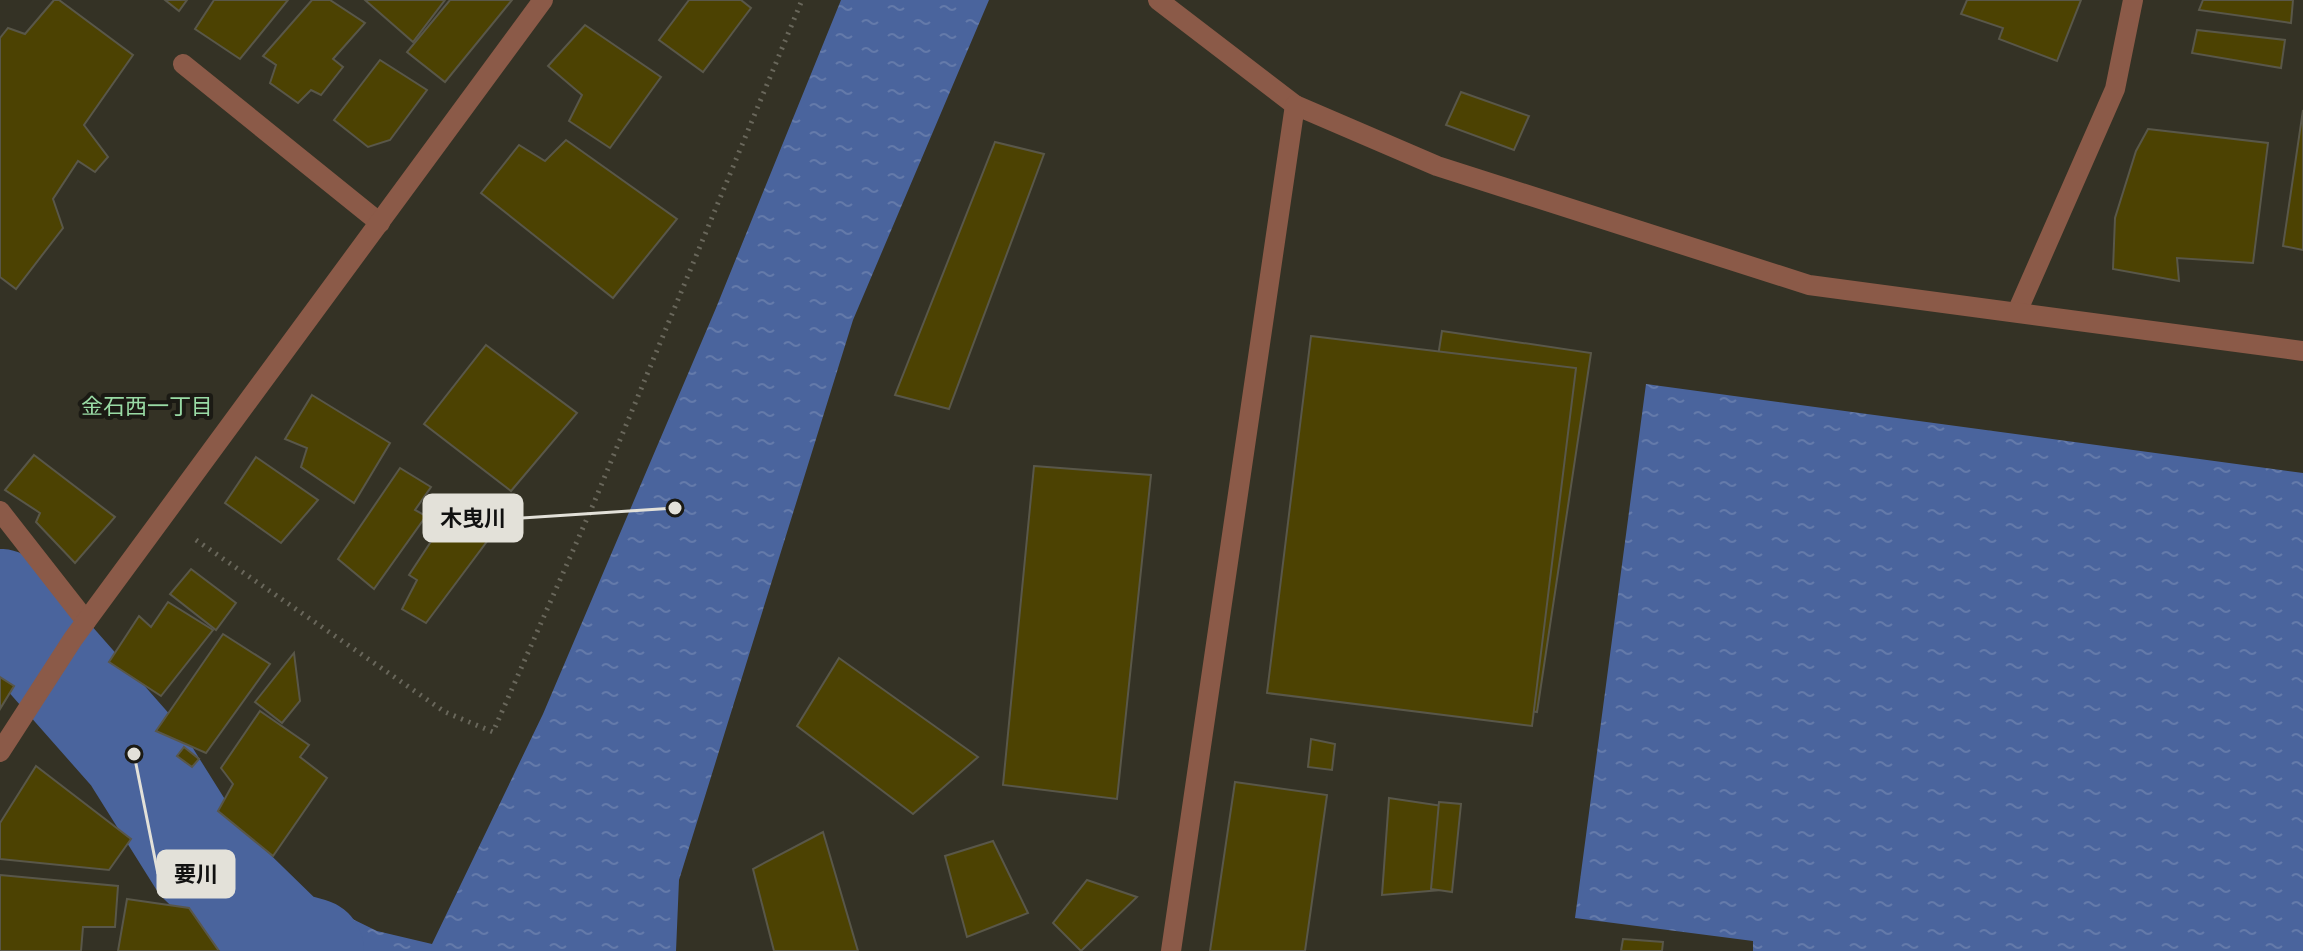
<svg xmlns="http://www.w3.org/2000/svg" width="2303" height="951" font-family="'Titillium Web','Noto Sans JP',sans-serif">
	<defs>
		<pattern id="water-ripples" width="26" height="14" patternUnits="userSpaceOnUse" patternTransform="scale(2)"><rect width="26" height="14" fill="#4a649d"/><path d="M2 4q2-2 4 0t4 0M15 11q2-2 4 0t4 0" fill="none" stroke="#647aaa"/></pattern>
	</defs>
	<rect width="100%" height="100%" fill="#343225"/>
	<!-- water -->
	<g fill="url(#water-ripples)">
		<polygon points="841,0 989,0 853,320 679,880 676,951 243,951 219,919 291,889 377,931 432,944 543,714 716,308"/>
		<polygon points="1646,384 2303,473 2303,951 1753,951 1753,941 1575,918"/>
	</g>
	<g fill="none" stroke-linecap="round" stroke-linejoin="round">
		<!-- river -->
		<polyline stroke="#4a649d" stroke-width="106" points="0,602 134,754 201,861 286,944 311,951"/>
	</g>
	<!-- building -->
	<g fill="#4c4202" stroke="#595749" stroke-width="2">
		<polygon points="54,0 59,0 133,55 84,125 108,157 95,172 78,161 53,199 63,228 16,289 0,277 0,38 8,28 25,34"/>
		<polygon points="165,0 187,0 179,11"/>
		<polygon points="214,0 288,0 240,59 195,29"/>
		<polygon points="312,0 330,0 365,23 333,59 343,67 321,95 311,90 298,103 270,83 276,65 263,56"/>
		<polygon points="365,0 445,0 413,42"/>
		<polygon points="450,0 512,0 445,82 407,52"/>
		<polygon points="689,0 741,0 751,8 703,72 659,40"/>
		<polygon points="1967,0 2081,0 2057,61 1999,39 2003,28 1961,14"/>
		<polygon points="2203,0 2293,0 2291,23 2199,10"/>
		<polygon points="585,25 661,77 610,148 569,121 582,95 548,66"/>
		<polygon points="2197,30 2285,40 2281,68 2192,53"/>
		<polygon points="380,60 427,90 390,140 368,147 334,120"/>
		<polygon points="1461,92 1529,116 1514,150 1446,125"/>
		<polygon points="2303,110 2303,250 2283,246"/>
		<polygon points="2148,129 2268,143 2253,263 2177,258 2179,281 2113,269 2115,218 2136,151"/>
		<polygon points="566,140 677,219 613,298 481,193 519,145 545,161"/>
		<polygon points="995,142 1044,154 949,409 895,395"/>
		<polygon points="1442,331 1591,353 1537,712 1386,689"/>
		<polygon points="1311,336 1576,368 1532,726 1267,693"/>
		<polygon points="486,345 577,413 511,491 424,424"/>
		<polygon points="312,395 390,443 354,503 301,467 307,448 285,439"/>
		<polygon points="34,455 115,517 75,563 36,522 40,513 5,490"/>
		<polygon points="256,457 318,500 281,543 225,503"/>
		<polygon points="1034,466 1151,475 1117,799 1003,785"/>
		<polygon points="400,468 431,487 415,510 426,516 374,589 338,559"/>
		<polygon points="453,508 494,532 426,623 402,609 417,580 409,575"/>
		<polygon points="191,569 236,603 216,630 170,594"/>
		<polygon points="168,602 213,630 161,696 109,662 139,616 151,627"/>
		<polygon points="223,634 270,664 206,753 156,731"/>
		<polygon points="294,653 300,701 282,723 255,702"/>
		<polygon points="839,658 978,757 913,814 797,726"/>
		<polygon points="0,677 14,686 0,709"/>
		<polygon points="260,711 309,745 300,757 327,778 273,856 218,811 233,784 221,768"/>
		<polygon points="1311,739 1335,744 1332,770 1308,767"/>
		<polygon points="184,747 199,759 192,767 177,756"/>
		<polygon points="36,766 131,839 109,870 0,859 0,823"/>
		<polygon points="1235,782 1327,795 1305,951 1210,951"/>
		<polygon points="1389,798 1456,808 1441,890 1382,895"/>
		<polygon points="1439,802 1461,804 1452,892 1431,889"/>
		<polygon points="823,832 858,951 774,951 753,869"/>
		<polygon points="993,841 1028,913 967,937 945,856"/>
		<polygon points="0,875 118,886 115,927 83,927 81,951 0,951"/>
		<polygon points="1087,880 1137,897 1081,951 1053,923"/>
		<polygon points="127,899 189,908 219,951 118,951"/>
		<polygon points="1623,939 1663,942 1662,951 1621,951"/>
	</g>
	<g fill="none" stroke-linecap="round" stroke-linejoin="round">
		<!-- path -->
		<polyline stroke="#69675b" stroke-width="5" stroke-dasharray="2 6" stroke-linecap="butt" points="196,540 445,712 493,732 593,505 802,0"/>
		<!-- minor -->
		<g stroke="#8b5a48" stroke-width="20">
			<polyline points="1158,0 1295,105"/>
			<polyline points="183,64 380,223"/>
			<polyline points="2017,312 2115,89 2133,0"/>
			<polyline points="0,511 86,621"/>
			<polyline points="0,752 73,639 543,0"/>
			<polyline points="1171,951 1295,105 1437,166 1809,285 2303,351"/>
		</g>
	</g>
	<g text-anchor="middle" stroke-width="8" stroke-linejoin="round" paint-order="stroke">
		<!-- neighbourhood labels -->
		<g font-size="22" fill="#99dba5" stroke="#1b1a14">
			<text x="147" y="414">金石西一丁目</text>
		</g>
	</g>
	<!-- callouts -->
	<path fill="none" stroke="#e3e1d9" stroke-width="3" d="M675 508L522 518M134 754L158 874"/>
	<g fill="#e3e1d9" stroke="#1b1a14" stroke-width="3">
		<circle cx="675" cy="508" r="8"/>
		<circle cx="134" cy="754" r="8"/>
	</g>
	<g fill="#e3e1d9" stroke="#e3e1d9" stroke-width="3">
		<rect x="424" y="495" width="98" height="46" rx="8"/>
		<rect x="158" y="851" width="76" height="46" rx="8"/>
	</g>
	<g font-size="22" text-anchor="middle" font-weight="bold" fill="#111">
		<text x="473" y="526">木曳川</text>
		<text x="196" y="882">要川</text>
	</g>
</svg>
